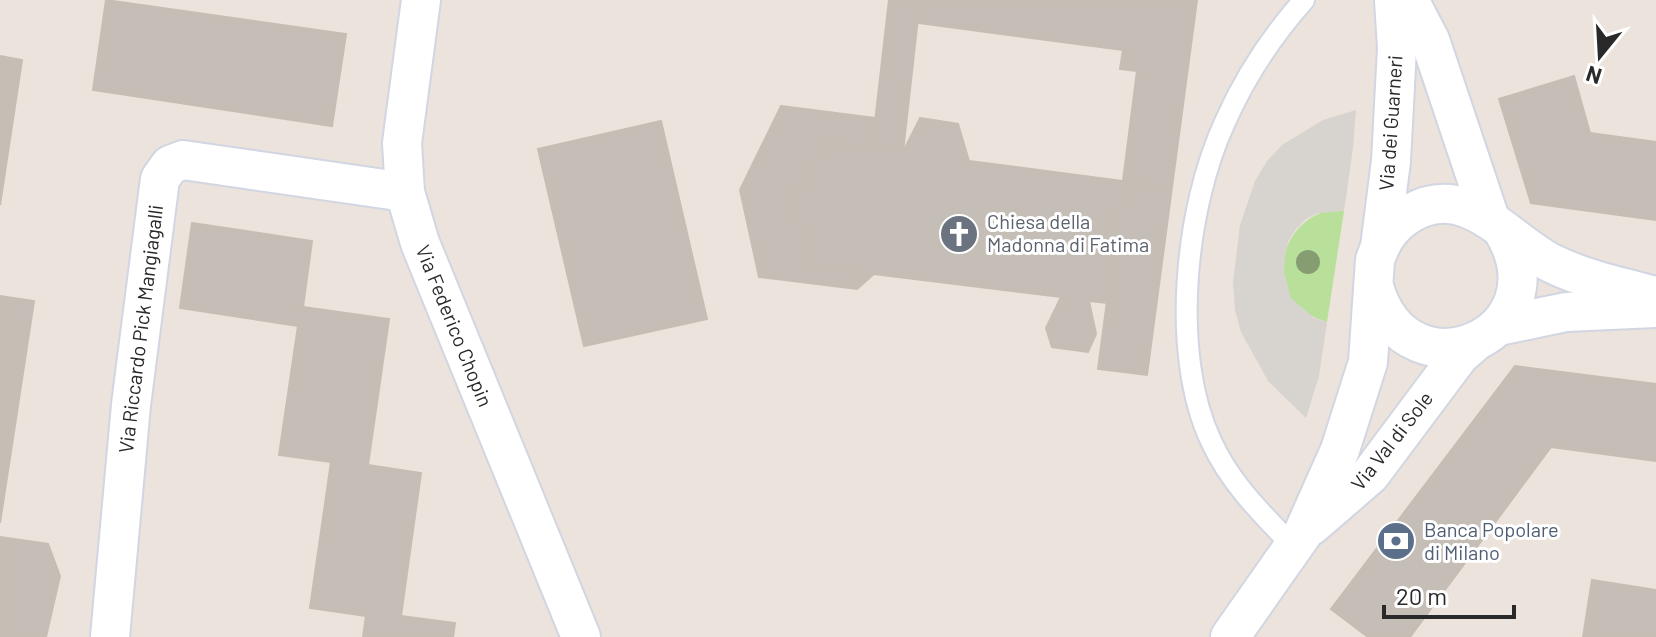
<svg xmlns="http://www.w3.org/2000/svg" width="1656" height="637" font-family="Barlow,sans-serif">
	<rect width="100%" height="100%" fill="#ebe3dc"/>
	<!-- green -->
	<path fill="#b9e09a" d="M1330 210 1344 211 1327 322C1314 318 1299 311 1291 298 1270 263 1292 218 1330 210Z"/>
	<!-- plaza -->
	<polygon fill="#d7d3ce" points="1356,110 1353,148 1344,211 1318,213 1306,219 1296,229 1288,242 1285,256 1284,272 1291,298 1314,318 1327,322 1319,376 1306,418 1268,381 1241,332 1235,310 1233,282 1240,225 1255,181 1267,161 1282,145 1323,120"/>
	<!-- building -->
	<g fill="#c4beb7" stroke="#c6beb5" stroke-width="2">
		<polygon points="106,0 346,34 332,126 93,90"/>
		<polygon points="889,0 920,0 903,152 872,148"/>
		<polygon points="920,0 1197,0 1172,187 1123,181 1137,71 1120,69 1123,50 918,23"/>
		<polygon points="0,56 22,60 0,205"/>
		<polygon points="1574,76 1590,133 1656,142 1656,220 1531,203 1499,99"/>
		<polygon points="781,106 876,118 872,148 823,142 794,201 809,266 874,274 857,289 759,277 740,190"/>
		<polygon points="920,118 958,124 969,161 1123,181 1107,303 1089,301 1096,334 1088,352 1052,347 1046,328 1061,297 809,266 794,201 823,142 903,152"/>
		<polygon points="661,121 707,319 584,346 538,149"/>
		<polygon points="1123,181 1172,187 1147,375 1098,369"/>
		<polygon points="192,223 312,241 303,307 389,319 368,465 421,473 401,616 455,623 453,637 363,637 366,616 310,608 331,462 279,455 298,326 180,308"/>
		<polygon points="0,296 34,301 0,523"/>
		<polygon points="1515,366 1656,384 1656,461 1551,447 1410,637 1368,637 1331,609"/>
		<polygon points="0,537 48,544 60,576 46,637 0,637"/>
		<polygon points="1592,580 1656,590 1656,637 1583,637"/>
	</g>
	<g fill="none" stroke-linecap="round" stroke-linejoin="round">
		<!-- lane casing -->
		<g stroke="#d1d6e2" stroke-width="24">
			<path id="lane" d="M1293 546C1262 514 1230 483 1211 441 1170 354 1185 208 1225 122 1245 77 1271 37 1304 0"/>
		</g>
		<!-- street casing -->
		<g stroke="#d1d6e2" stroke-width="42">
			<g id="street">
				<polyline points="421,0 402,143 405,192 420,243 581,637"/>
				<polyline points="1409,0 1430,40 1490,219"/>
				<polyline points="1380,247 1391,161 1397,48 1394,0"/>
				<path d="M1375 290C1410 402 1565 334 1503 231"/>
				<polyline points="1499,326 1566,312 1655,308"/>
				<polyline points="1311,526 1370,475 1459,356 1474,343"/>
				<polyline points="110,637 131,405 160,179 170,165 183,160 405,192"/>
				<path d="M1230 637 1303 533 1340 450 1368 362 1375 260C1382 239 1392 224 1411 213 1467 181 1506 240 1551 263 1583 279 1621 287 1656 296"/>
			</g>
		</g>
		<!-- lane -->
		<use href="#lane" stroke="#fff" stroke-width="20"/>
		<!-- street -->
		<use href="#street" stroke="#fff" stroke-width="38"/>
	</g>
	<!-- trees -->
	<circle fill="#869d72" cx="1308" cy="262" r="12"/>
	<!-- icons -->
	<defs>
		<g id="church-disc" transform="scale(2)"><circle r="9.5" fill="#6b7280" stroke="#fff"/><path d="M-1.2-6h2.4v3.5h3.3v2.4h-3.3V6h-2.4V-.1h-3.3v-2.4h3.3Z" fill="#fff"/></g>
		<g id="bank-disc" transform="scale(2)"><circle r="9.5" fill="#5c6f8a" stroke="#fff"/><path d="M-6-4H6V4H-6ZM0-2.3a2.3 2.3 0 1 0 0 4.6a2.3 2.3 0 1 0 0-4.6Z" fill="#fff"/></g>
	</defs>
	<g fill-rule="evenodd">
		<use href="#church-disc" x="959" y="234"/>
		<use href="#bank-disc" x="1396" y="541"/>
	</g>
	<g text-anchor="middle" stroke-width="6" stroke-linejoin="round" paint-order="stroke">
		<!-- street labels -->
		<g font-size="20" fill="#292929" stroke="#fff">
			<text transform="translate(1391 123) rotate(-86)" y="7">Via dei Guarneri</text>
			<text transform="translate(454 326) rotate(68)" y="7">Via Federico Chopin</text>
			<text transform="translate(141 329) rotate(-83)" y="7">Via Riccardo Pick Mangiagalli</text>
			<text transform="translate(1392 441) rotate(-52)" y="7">Via Val di Sole</text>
		</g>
		<!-- worship labels -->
		<g font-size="20" fill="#5b616d" stroke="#fff" text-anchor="start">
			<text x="987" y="229">Chiesa della<tspan x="987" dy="23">Madonna di Fatima</tspan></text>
		</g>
		<!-- service labels -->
		<g font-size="20" fill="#4e5e75" stroke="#fff" text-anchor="start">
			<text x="1424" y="537">Banca Popolare<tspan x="1424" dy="23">di Milano</tspan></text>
		</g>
	</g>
	<!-- north arrow -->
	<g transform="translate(1600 56) rotate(198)" stroke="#ffffff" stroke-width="6" paint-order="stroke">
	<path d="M0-6L14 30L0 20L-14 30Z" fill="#292929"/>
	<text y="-12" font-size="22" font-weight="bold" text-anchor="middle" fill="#292929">N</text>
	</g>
	<!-- scale -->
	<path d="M1384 605v12h130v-12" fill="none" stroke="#292929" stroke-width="4"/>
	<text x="1396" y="605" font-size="24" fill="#292929" stroke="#ffffff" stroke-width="6" paint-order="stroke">20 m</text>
</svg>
